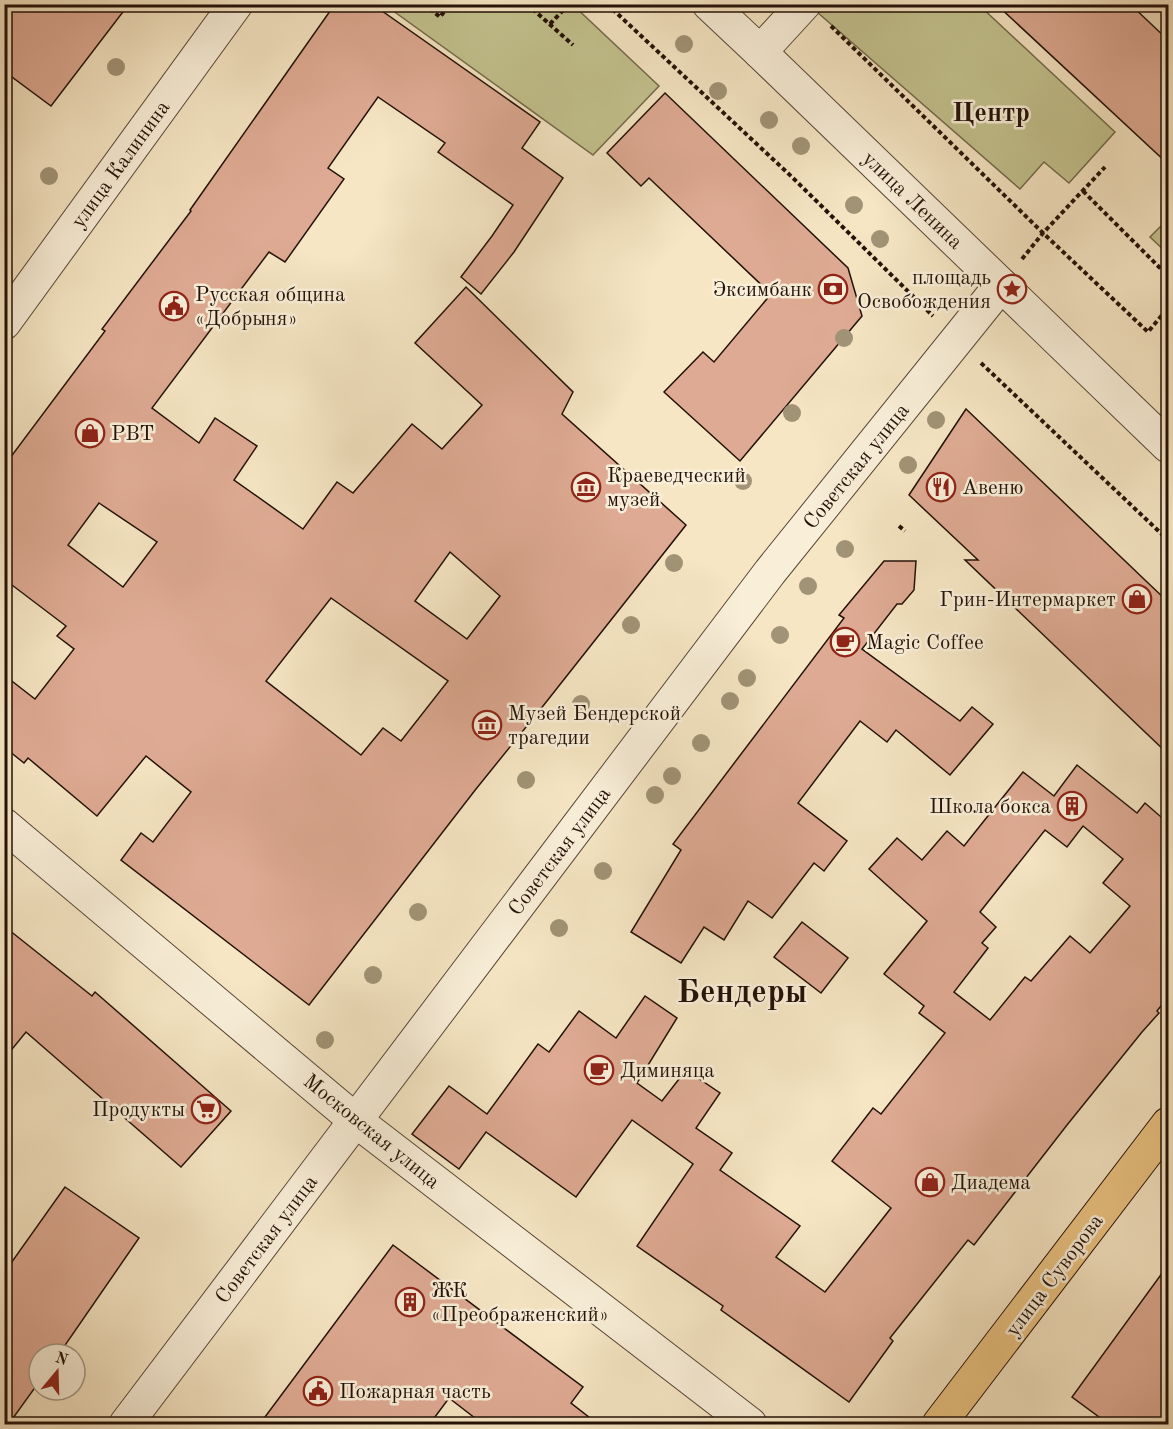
<svg xmlns="http://www.w3.org/2000/svg" width="1173" height="1429" font-family="'Old Standard TT',serif">
	<rect width="100%" height="100%" fill="#f6e6c4"/>
	<filter id="stains"><feTurbulence type="fractalNoise" baseFrequency=".00333" numOctaves="4"/><feColorMatrix values="0 0 0 0 .2 0 0 0 0 .09 0 0 0 0 .02 0 0 0 .5 -.17"/></filter>
	<radialGradient id="worn" r=".72"><stop offset=".6" stop-color="#630" stop-opacity="0"/><stop offset="1" stop-color="#630" stop-opacity=".3"/></radialGradient>
	<!-- green -->
	<g fill="#c3c38f" stroke="#736a4b" stroke-width="1.5">
		<polygon points="385,5 573,5 659,86 593,155"/>
		<polygon points="809,5 979,5 1115,132 1069,183 1044,162 1020,189"/>
		<polygon points="1168,219 1168,254 1150,237"/>
	</g>
	<!-- building -->
	<g fill="#deaa93" stroke="#231107" stroke-width="1.5" fill-rule="evenodd">
		<polygon points="4,4 129,4 51,106 4,71"/>
		<path d="M335 4H372L540 122 522 148 563 178 514 252 481 294 461 277 492 236 513 205 438 152 445 143 378 97 328 168 344 179 285 262 269 252 152 408 199 443 215 418 257 446 234 480 303 529 337 482 353 493 412 424 442 449 482 405 415 343 466 287 573 392 562 414 686 525 543 706 476 789 309 1005 121 860 141 833 153 842 191 792 146 756 97 816 28 758 24 763 4 747V675L35 699 74 649 57 636 66 626 4 579V466L105 331 102 329 191 211 190 210ZM99 503 157 542 123 587 68 545ZM450 552 500 596 467 639 415 601ZM331 598 448 681 401 741 383 728 361 755 266 681Z"/>
		<polygon points="996,4 1130,4 1168,40 1168,164"/>
		<polygon points="665,93 848,268 862,316 740,461 664,392 703,352 714,362 771,294 649,178 641,186 607,153"/>
		<polygon points="966,409 1168,602 1168,754 965,560 978,560 909,495"/>
		<polygon points="884,561 916,561 914,590 902,604 897,604 862,649 960,721 972,707 993,724 950,775 896,730 887,742 860,721 798,803 847,841 824,871 814,863 772,918 748,901 724,940 704,927 681,963 631,932 681,850 673,844 844,618 839,615"/>
		<path d="M1077 765 1137 813 1145 803 1168 823V997L1157 1011 1159 1013 1142 1032 1067 1125 974 1245 968 1240 890 1338 893 1341 849 1402 721 1310 723 1306 637 1246 693 1164 632 1120 576 1197 486 1132 459 1169 412 1134 449 1086 487 1114 538 1044 549 1052 579 1011 616 1038 645 996 677 1018 637 1083 662 1101 686 1070 720 1093 696 1128 732 1153 720 1170 800 1226 776 1257 825 1292 891 1208 832 1161 873 1108 881 1114 945 1033 919 1013 924 1006 884 974 927 921 869 869 897 838 922 860 947 831 964 846 1023 772 1054 796ZM1083 826 1123 859 1103 883 1130 906 1090 953 1070 936 1031 981 1025 977 990 1020 954 992 988 948 982 943 996 927 980 912 1045 830 1067 847Z"/>
		<polygon points="802,922 848,958 821,993 774,957"/>
		<polygon points="4,926 92,996 95,992 231,1111 181,1167 26,1032 4,1059"/>
		<polygon points="65,1187 139,1238 59,1354 39,1354 39,1382 8,1425 4,1425 4,1273"/>
		<polygon points="393,1245 583,1387 571,1403 599,1425 484,1425 449,1398 429,1425 259,1425"/>
		<polygon points="1168,1265 1168,1425 1110,1425 1072,1397"/>
	</g>
	<g fill="none" stroke-linecap="round" stroke-linejoin="round">
		<!-- street casing -->
		<g stroke="#584636" stroke-width="35">
			<g id="street">
				<polyline points="709,4 760,52 1168,446"/>
				<polyline points="760,52 804,4"/>
				<polyline points="4,323 236,4"/>
				<polyline points="4,825 355,1120 750,1424"/>
				<polyline points="126,1424 770,572 1001,285"/>
			</g>
		</g>
		<!-- primary casing -->
		<g stroke="#231107" stroke-width="35">
			<polyline id="primary" points="939,1424 1168,1124"/>
		</g>
		<!-- path -->
		<g stroke="#231107" stroke-width="4" stroke-dasharray="4.5 3" stroke-linecap="butt">
			<polyline points="424,4 440,17 450,4"/>
			<polyline points="527,4 573,45"/>
			<polyline points="607,4 792,177 933,316"/>
			<polyline points="550,24 569,4"/>
			<polyline points="831,26 1043,233 1148,332 1168,308"/>
			<polyline points="1083,191 1168,276"/>
			<polyline points="1022,259 1043,233 1105,167"/>
			<polyline points="981,363 1168,540"/>
			<polyline points="899,526 905,531"/>
		</g>
		<!-- street -->
		<use href="#street" stroke="#f9efd9" stroke-width="33"/>
		<!-- primary -->
		<use href="#primary" stroke="#ebc382" stroke-width="33"/>
	</g>
	<!-- trees -->
	<g fill="#a19376">
		<circle cx="684" cy="44" r="9"/>
		<circle cx="116" cy="67" r="9"/>
		<circle cx="718" cy="91" r="9"/>
		<circle cx="769" cy="120" r="9"/>
		<circle cx="801" cy="146" r="9"/>
		<circle cx="49" cy="176" r="9"/>
		<circle cx="854" cy="205" r="9"/>
		<circle cx="880" cy="239" r="9"/>
		<circle cx="844" cy="338" r="9"/>
		<circle cx="792" cy="413" r="9"/>
		<circle cx="936" cy="420" r="9"/>
		<circle cx="908" cy="465" r="9"/>
		<circle cx="743" cy="481" r="9"/>
		<circle cx="845" cy="549" r="9"/>
		<circle cx="674" cy="563" r="9"/>
		<circle cx="808" cy="586" r="9"/>
		<circle cx="631" cy="625" r="9"/>
		<circle cx="780" cy="635" r="9"/>
		<circle cx="747" cy="678" r="9"/>
		<circle cx="730" cy="701" r="9"/>
		<circle cx="581" cy="704" r="9"/>
		<circle cx="701" cy="743" r="9"/>
		<circle cx="672" cy="776" r="9"/>
		<circle cx="526" cy="780" r="9"/>
		<circle cx="655" cy="795" r="9"/>
		<circle cx="603" cy="871" r="9"/>
		<circle cx="418" cy="912" r="9"/>
		<circle cx="559" cy="928" r="9"/>
		<circle cx="373" cy="975" r="9"/>
		<circle cx="325" cy="1040" r="9"/>
	</g>
	<!-- icons -->
	<defs>
		<g id="bank-ring" transform="scale(1.5)"><circle r="9.5" fill="#f9efd9" stroke="#8f2418" stroke-width="1.5"/><path d="M-6-4H6V4H-6ZM0-2.3a2.3 2.3 0 1 0 0 4.6a2.3 2.3 0 1 0 0-4.6Z" fill="#8f2418"/></g>
		<g id="sight-ring" transform="scale(1.5)"><circle r="9.5" fill="#f9efd9" stroke="#8f2418" stroke-width="1.5"/><path d="M0-6L1.8-2.2L6-1.7L2.9 1.2L3.7 5.4L0 3.3L-3.7 5.4L-2.9 1.2L-6-1.7L-1.8-2.2Z" fill="#8f2418"/></g>
		<g id="civic-ring" transform="scale(1.5)"><circle r="9.5" fill="#f9efd9" stroke="#8f2418" stroke-width="1.5"/><path d="M-.6-6.5H3V-4.5H.6V-3L4-1V1h2V6H-6V1h2V-1L-.6-3ZM-1.2 2.5V6h2.4V2.5Z" fill="#8f2418"/></g>
		<g id="shop-ring" transform="scale(1.5)"><circle r="9.5" fill="#f9efd9" stroke="#8f2418" stroke-width="1.5"/><path d="M-5-2.5h2.3a2.7 3.5 0 0 1 5.4 0H5L5.5 6h-11ZM-1.5-2.5h3a1.5 2.3 0 0 0-3 0Z" fill="#8f2418"/></g>
		<g id="museum-ring" transform="scale(1.5)"><circle r="9.5" fill="#f9efd9" stroke="#8f2418" stroke-width="1.5"/><path d="M0-6L6-3V-2H-6V-3ZM-5-1h2V3h-2ZM-1-1h2V3h-2ZM3-1h2V3H3ZM-6 4H6V6H-6Z" fill="#8f2418"/></g>
		<g id="restaurant-ring" transform="scale(1.5)"><circle r="9.5" fill="#f9efd9" stroke="#8f2418" stroke-width="1.5"/><path d="M-5-6h1v4h1v-4h1v4h1v-4h1v5L-1.5 .5V6h-2V.5L-5-1ZM5-6V6H3V1.5H1.5Q1.5-4 5-6Z" fill="#8f2418"/></g>
		<g id="cafe-ring" transform="scale(1.5)"><circle r="9.5" fill="#f9efd9" stroke="#8f2418" stroke-width="1.5"/><path d="M-5.5-4.5H6V0H3Q3 3.5 0 3.5H-2.5Q-5.5 3.5-5.5 0ZM3-3.2v2h1.7v-2ZM-6 4.5H4V6H-6Z" fill="#8f2418"/></g>
		<g id="building-ring" transform="scale(1.5)"><circle r="9.5" fill="#f9efd9" stroke="#8f2418" stroke-width="1.5"/><path d="M-4-6H4V6H1V3H-1V6H-4ZM-2.5-4.3h1.7v1.8h-1.7ZM.8-4.3h1.7v1.8H.8ZM-2.5-1h1.7V.8h-1.7ZM.8-1h1.7V.8H.8Z" fill="#8f2418"/></g>
		<g id="supermarket-ring" transform="scale(1.5)"><circle r="9.5" fill="#f9efd9" stroke="#8f2418" stroke-width="1.5"/><path d="M-6-5.5h2.5l.6 2H6L4.5 2H-2.5L-4.4-4H-6ZM-1.5 3.2a1.3 1.3 0 1 0 .1 0ZM3 3.2a1.3 1.3 0 1 0 .1 0Z" fill="#8f2418"/></g>
	</defs>
	<g fill-rule="evenodd">
		<use href="#bank-ring" x="833" y="289"/>
		<use href="#sight-ring" x="1012" y="289"/>
		<use href="#civic-ring" x="174" y="306"/>
		<use href="#shop-ring" x="90" y="433"/>
		<use href="#museum-ring" x="586" y="487"/>
		<use href="#restaurant-ring" x="941" y="487"/>
		<use href="#shop-ring" x="1137" y="599"/>
		<use href="#cafe-ring" x="845" y="642"/>
		<use href="#museum-ring" x="487" y="725"/>
		<use href="#building-ring" x="1072" y="806"/>
		<use href="#cafe-ring" x="599" y="1070"/>
		<use href="#supermarket-ring" x="206" y="1109"/>
		<use href="#shop-ring" x="930" y="1182"/>
		<use href="#building-ring" x="410" y="1302"/>
		<use href="#civic-ring" x="318" y="1391"/>
	</g>
	<g text-anchor="middle" stroke-width="5" stroke-linejoin="round" paint-order="stroke">
		<!-- street labels -->
		<g font-size="21" fill="#231107" stroke="#f9efd9">
			<text transform="translate(120 164) rotate(-54)" y="7">улица Калинина</text>
			<text transform="translate(913 200) rotate(44)" y="7">улица Ленина</text>
			<text transform="translate(856 466) rotate(-51)" y="7">Советская улица</text>
			<text transform="translate(559 851) rotate(-53)" y="7">Советская улица</text>
			<text transform="translate(372 1131) rotate(39)" y="7">Московская улица</text>
			<text transform="translate(266 1239) rotate(-53)" y="7">Советская улица</text>
			<text transform="translate(1054 1275) rotate(-53)" y="7">улица Суворова</text>
		</g>
		<!-- poi labels -->
		<g font-size="21" fill="#231107" stroke="#f9efd9" text-anchor="start">
			<text x="991" y="284" text-anchor="end">площадь<tspan x="991" dy="24">Освобождения</tspan></text>
			<text x="812" y="296" text-anchor="end">Эксимбанк</text>
			<text x="195" y="301">Русская община<tspan x="195" dy="24">«Добрыня»</tspan></text>
			<text x="111" y="440">РВТ</text>
			<text x="607" y="482">Краеведческий<tspan x="607" dy="24">музей</tspan></text>
			<text x="962" y="494">Авеню</text>
			<text x="1116" y="606" text-anchor="end">Грин-Интермаркет</text>
			<text x="866" y="649">Magic Coffee</text>
			<text x="508" y="720">Музей Бендерской<tspan x="508" dy="24">трагедии</tspan></text>
			<text x="1051" y="813" text-anchor="end">Школа бокса</text>
			<text x="620" y="1077">Диминяца</text>
			<text x="185" y="1116" text-anchor="end">Продукты</text>
			<text x="951" y="1189">Диадема</text>
			<text x="431" y="1297">ЖК<tspan x="431" dy="24">«Преображенский»</tspan></text>
			<text x="339" y="1398">Пожарная часть</text>
		</g>
		<!-- district labels -->
		<g font-size="27" font-weight="bold" fill="#231107" stroke="#f9efd9">
			<text x="991" y="121">Центр</text>
		</g>
		<!-- town labels -->
		<g font-size="33" font-weight="bold" fill="#231107" stroke="#f9efd9">
			<text x="742" y="1002">Бендеры</text>
		</g>
	</g>
	<!-- margin -->
	<rect width="1173" height="1429" fill="none" stroke="#f6e6c4" stroke-width="24"/>
	<rect x="6" y="6" width="1161" height="1417" fill="none" stroke="#231107" stroke-width="3"/>
	<rect x="12" y="12" width="1149" height="1405" fill="none" stroke="#231107" stroke-width="1.5"/>
	<!-- north arrow -->
	<g transform="translate(57 1372) rotate(19)"><circle r="28" fill="#f9efd9" stroke="#a39685" stroke-width="1.5"/>
	<path d="M0-4.5L10 22L0 15L-10 22Z" fill="#8f2418"/>
	<text y="-9" font-size="16" font-weight="bold" text-anchor="middle" fill="#231107">N</text>
	</g>
	<rect width="100%" height="100%" filter="url(#stains)"/>
	<rect width="100%" height="100%" fill="url(#worn)"/>
</svg>
